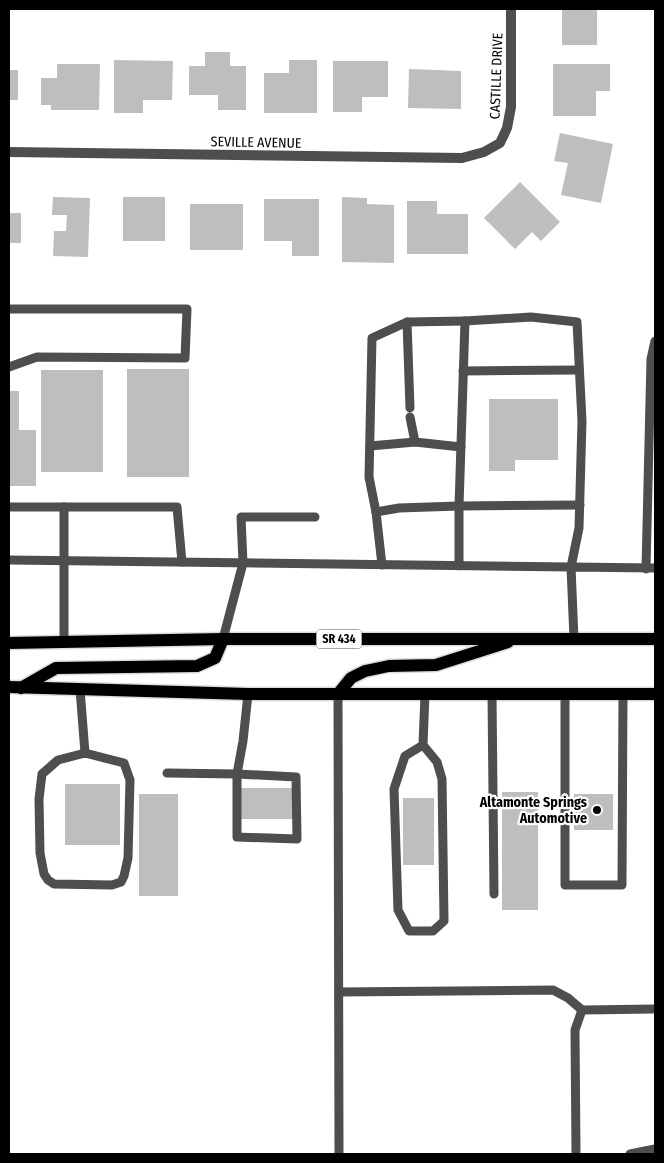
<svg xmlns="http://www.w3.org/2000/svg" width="664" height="1163" font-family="'Fira Sans Condensed',sans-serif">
	<rect width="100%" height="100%" fill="#fff"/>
	<!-- building -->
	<g fill="#bebebe">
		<rect x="562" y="9" width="35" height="36"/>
		<polygon points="205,52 230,52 230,66 246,66 246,110 218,110 218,95 189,95 189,66 205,66"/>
		<polygon points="114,60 173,61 172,100 143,100 143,113 114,113"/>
		<polygon points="289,60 317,60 317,113 264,113 264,73 289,73"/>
		<polygon points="333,61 388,61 388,97 362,97 362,112 333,112"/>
		<polygon points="57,64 100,64 99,110 51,110 51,105 41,105 41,78 57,78"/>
		<polygon points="553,64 610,64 610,91 596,91 596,116 553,116"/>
		<polygon points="409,69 461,71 461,109 408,108"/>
		<rect x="9" y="70" width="9" height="30"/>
		<polygon points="560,133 613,144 601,203 561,195 568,163 554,161"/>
		<polygon points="520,182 560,222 541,241 532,232 515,249 484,218"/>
		<polygon points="53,197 90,198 88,257 53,256 54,231 66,231 67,215 52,215"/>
		<rect x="123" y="197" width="42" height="44"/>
		<polygon points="342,197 367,198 367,204 394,205 394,263 342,262"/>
		<polygon points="264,199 319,199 319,256 292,256 292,241 264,241"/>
		<polygon points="407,201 437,201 437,214 468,214 468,254 407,254"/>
		<rect x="190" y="204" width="53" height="46"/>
		<rect x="9" y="213" width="12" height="30"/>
		<rect x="127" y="369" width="62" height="108"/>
		<rect x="41" y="370" width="62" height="102"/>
		<polygon points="9,391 19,391 19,430 36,430 36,486 9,486"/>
		<polygon points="489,399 558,399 558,460 515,460 515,471 489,471"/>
		<rect x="65" y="784" width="55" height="61"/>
		<rect x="241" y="788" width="52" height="31"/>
		<rect x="502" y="792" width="36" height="118"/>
		<rect x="139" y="794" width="39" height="102"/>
		<rect x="574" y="794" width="39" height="36"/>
		<rect x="403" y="798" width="31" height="67"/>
	</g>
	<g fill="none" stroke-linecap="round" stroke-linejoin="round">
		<!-- primary casing -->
		<g stroke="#dbdbdb" stroke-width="15">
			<g id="primary">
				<polyline points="9,643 223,639 655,639"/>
				<polyline points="9,687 248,694 655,694"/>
				<polyline points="21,688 56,668 197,666 215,658 223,639"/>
				<polyline points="338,694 351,678 365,671 389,666 436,665 508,642"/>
			</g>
		</g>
		<!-- service -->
		<g stroke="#4e4e4e" stroke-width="9">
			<polyline points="9,309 187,309 185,358 37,357 9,367"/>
			<polyline points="463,371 579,370"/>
			<polyline points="410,408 407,322 465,321"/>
			<polyline points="410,417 415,442 461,447"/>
			<polyline points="370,446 415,442"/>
			<polyline points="9,507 177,507 182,562"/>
			<polyline points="64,507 64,642"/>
			<polyline points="376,512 369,477 372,338 407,322"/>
			<polyline points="9,560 571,567 579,528 582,421 577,322 531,317 465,321 459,506 459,566"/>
			<polyline points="382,565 376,512 399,508 459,506 580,505"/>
			<polyline points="646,569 651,359 655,341"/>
			<polyline points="223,639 243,563 241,517 315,517"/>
			<polyline points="574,639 571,567 655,568"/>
			<polyline points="80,689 85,753"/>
			<polyline points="338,694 339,1154"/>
			<polyline points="492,694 494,894"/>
			<polyline points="565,694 565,885 622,885 623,694"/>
			<polyline points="423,745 405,756 394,789 398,910 409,931 433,931 444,921 442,779 437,762 423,745 425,694"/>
			<polygon points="85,753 124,763 130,780 128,858 124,876 121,882 112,885 54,884 48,880 44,874 40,853 39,799 42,774 58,760"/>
			<polyline points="167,773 237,774 243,741 248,694"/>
			<polygon points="237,774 296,777 297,839 237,837"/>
			<polyline points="339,992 553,990 568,998 582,1010"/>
			<polyline points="576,1154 575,1030 582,1010 655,1009"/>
			<polyline points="630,1154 655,1149"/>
		</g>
		<!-- minor -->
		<polyline stroke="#4e4e4e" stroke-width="10" points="9,152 462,158 484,152 500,143 507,128 511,107 511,9"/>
		<!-- primary -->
		<use href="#primary" stroke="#000" stroke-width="12"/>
	</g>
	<!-- markers -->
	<circle fill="#000" stroke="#fff" stroke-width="2" cx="597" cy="810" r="5"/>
	<g text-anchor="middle" stroke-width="4.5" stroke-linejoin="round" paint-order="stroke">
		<!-- shield labels -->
		<rect fill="#fff" stroke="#4c4c4c" stroke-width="1" x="316.5" y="629.5" width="45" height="19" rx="4"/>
		<g font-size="12" font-weight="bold" fill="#000">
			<text x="339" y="643">SR 434</text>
		</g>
		<!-- street labels -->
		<g font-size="14" fill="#000" stroke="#fff">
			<text transform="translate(496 76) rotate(-88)" y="5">CASTILLE DRIVE</text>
			<text transform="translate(256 142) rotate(1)" y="5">SEVILLE AVENUE</text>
		</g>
		<!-- poi labels -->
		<g font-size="14" font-weight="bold" fill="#000" stroke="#fff" text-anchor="end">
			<text x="587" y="807">Altamonte Springs<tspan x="587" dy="16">Automotive</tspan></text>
		</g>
	</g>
	<!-- border -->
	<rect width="664" height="1163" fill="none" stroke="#000000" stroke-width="20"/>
</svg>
